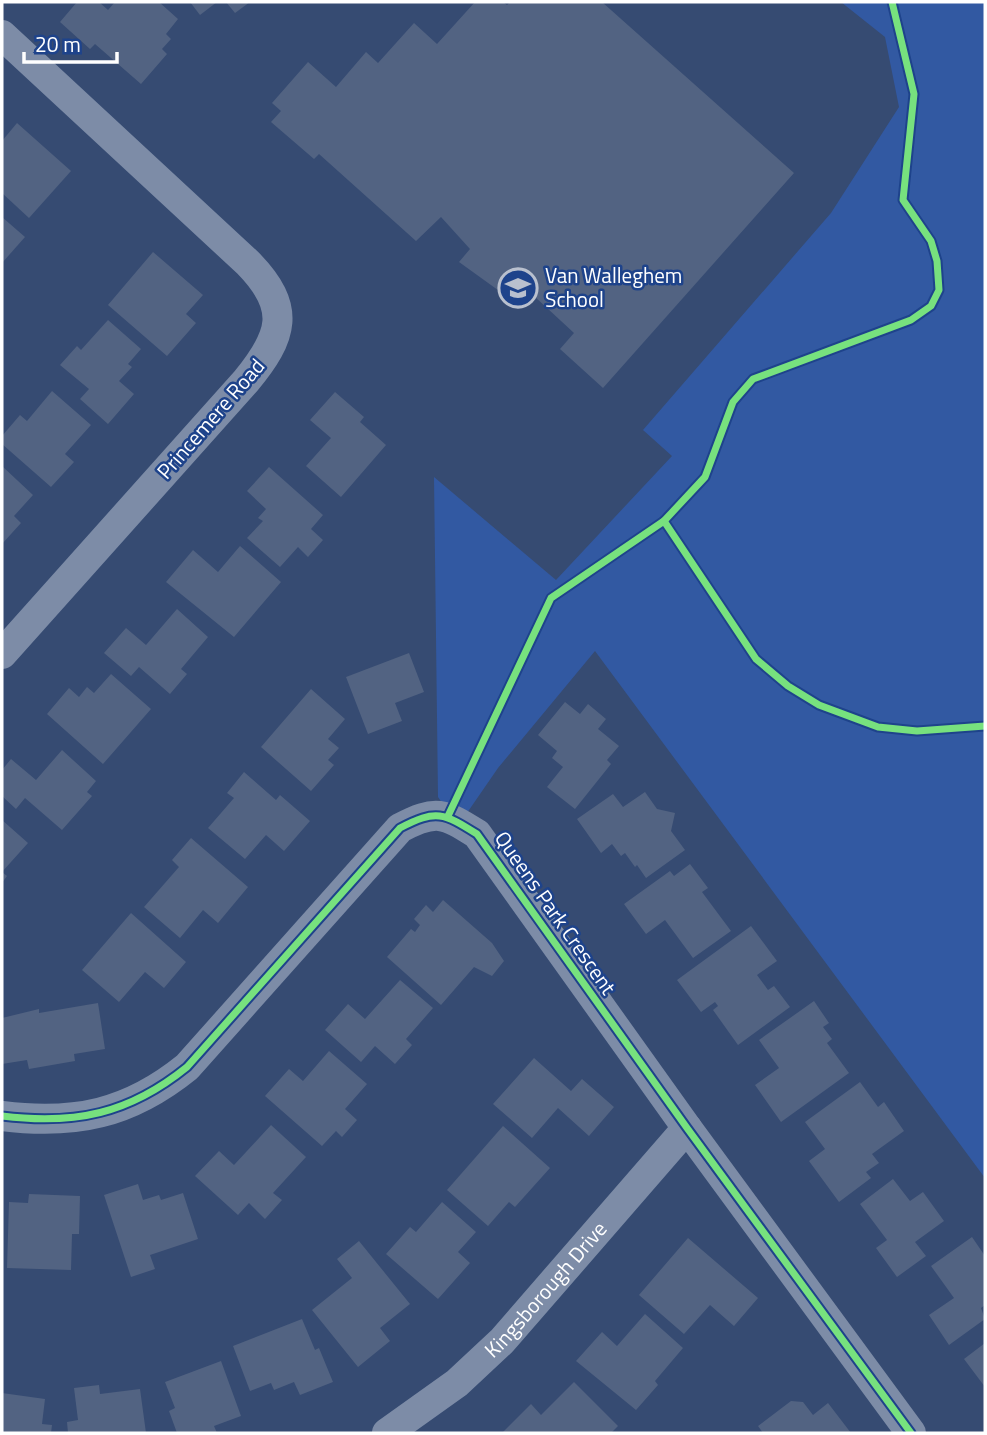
<svg xmlns="http://www.w3.org/2000/svg" width="987" height="1435" font-family="'Titillium Web',sans-serif">
	<rect width="100%" height="100%" fill="#364b72"/>
	<!-- green -->
	<polygon fill="#3259a2" points="841,2 985,2 985,1178 595,651 498,768 458,826 438,797 434,477 556,580 672,456 643,430 831,213 899,107 885,37"/>
	<!-- building -->
	<g fill="#526382">
		<polygon points="77,2 99,2 108,10 115,2 159,2 178,19 166,34 171,39 162,49 167,54 141,84 95,44 90,49 60,22"/>
		<polygon points="190,2 217,2 200,15"/>
		<polygon points="226,2 250,2 235,13"/>
		<polygon points="475,2 503,2 507,5 510,2 602,2 794,173 603,388 560,349 574,333 534,296 523,308 459,262 470,249 441,217 416,241 319,154 314,159 271,122 281,111 272,103 308,62 336,87 366,52 378,63 414,23 437,44"/>
		<polygon points="17,123 71,171 29,218 2,193 2,141"/>
		<polygon points="2,217 25,237 2,263"/>
		<polygon points="153,252 203,295 186,314 196,323 167,356 108,305"/>
		<polygon points="108,320 141,349 128,364 132,367 119,381 134,394 108,424 80,399 89,389 60,365 77,346 81,350"/>
		<polygon points="52,391 91,425 65,454 74,462 51,487 2,444 2,436 20,415 27,421"/>
		<polygon points="335,392 364,417 360,422 386,445 341,497 306,466 331,438 310,420"/>
		<polygon points="2,466 33,495 14,516 21,523 2,544"/>
		<polygon points="269,467 323,515 311,529 323,540 308,557 298,547 280,567 247,538 263,521 258,518 266,509 247,491"/>
		<polygon points="240,546 281,582 234,637 166,582 193,550 218,572"/>
		<polygon points="177,609 208,637 181,669 187,674 170,694 139,667 131,676 104,653 126,628 146,645"/>
		<polygon points="409,653 424,692 395,703 402,721 368,734 346,677"/>
		<polygon points="111,674 151,709 103,764 47,714 69,688 79,697 87,687 94,693"/>
		<polygon points="311,689 345,719 328,739 339,748 328,760 334,765 311,791 261,747"/>
		<polygon points="565,702 580,714 588,704 606,719 598,729 619,746 607,760 611,764 575,809 547,787 563,767 552,758 557,751 538,735"/>
		<polygon points="62,750 96,781 87,792 92,796 62,830 25,798 16,809 2,796 2,770 11,759 36,780"/>
		<polygon points="244,772 276,800 280,795 310,821 284,851 266,835 245,859 208,828 234,798 227,793"/>
		<polygon points="645,792 657,809 675,813 671,831 685,850 646,878 637,865 635,867 625,853 621,856 612,844 601,853 577,819 613,794 623,807"/>
		<polygon points="2,820 28,843 2,872 7,876 2,883"/>
		<polygon points="191,838 248,887 218,923 203,910 180,938 144,907 179,867 172,860"/>
		<polygon points="690,864 708,888 702,892 731,931 693,958 665,920 646,934 624,904 670,871 674,876"/>
		<polygon points="443,900 492,943 504,961 492,976 474,967 441,1005 387,957 411,929 415,932 420,925 414,919 426,905 433,912"/>
		<polygon points="131,913 186,962 164,988 145,972 119,1002 82,970"/>
		<polygon points="751,926 777,961 757,975 768,990 774,986 790,1007 738,1045 713,1010 718,1006 715,1002 701,1012 677,980"/>
		<polygon points="400,980 433,1008 406,1039 412,1045 395,1064 375,1046 361,1062 325,1030 348,1004 365,1019"/>
		<polygon points="814,1001 829,1023 823,1027 832,1039 827,1043 849,1073 781,1122 755,1085 779,1068 759,1040"/>
		<polygon points="98,1003 105,1049 74,1054 75,1061 29,1069 27,1060 2,1064 2,1018 39,1009 39,1013"/>
		<polygon points="329,1051 367,1084 345,1109 357,1120 342,1137 336,1131 322,1146 265,1096 289,1069 303,1081"/>
		<polygon points="534,1058 571,1091 582,1079 614,1107 589,1136 558,1108 532,1138 493,1104"/>
		<polygon points="860,1082 878,1107 884,1102 904,1131 872,1154 879,1163 866,1172 871,1178 839,1202 809,1161 825,1149 805,1122"/>
		<polygon points="271,1125 306,1157 273,1193 282,1200 265,1219 249,1203 238,1215 195,1176 219,1151 234,1165"/>
		<polygon points="503,1126 550,1168 515,1207 509,1202 488,1226 447,1190"/>
		<polygon points="893,1179 910,1201 923,1192 944,1221 915,1242 926,1256 897,1277 876,1248 887,1240 860,1204"/>
		<polygon points="138,1184 143,1200 159,1195 161,1200 183,1193 198,1239 150,1255 155,1269 131,1277 104,1195"/>
		<polygon points="29,1194 80,1196 79,1234 72,1234 71,1270 7,1268 9,1202 28,1203"/>
		<polygon points="442,1202 476,1232 458,1252 470,1263 438,1299 386,1254 410,1227 416,1232"/>
		<polygon points="972,1237 985,1256 985,1305 981,1308 985,1319 949,1345 929,1315 954,1298 931,1266"/>
		<polygon points="688,1238 758,1298 734,1326 710,1305 684,1334 639,1295"/>
		<polygon points="359,1241 410,1304 380,1328 390,1341 358,1367 312,1310 352,1278 337,1259"/>
		<polygon points="645,1314 683,1348 655,1381 658,1385 636,1410 576,1361 602,1332 617,1346"/>
		<polygon points="302,1319 315,1350 319,1348 333,1382 300,1395 294,1382 274,1390 271,1383 250,1391 233,1346"/>
		<polygon points="985,1343 985,1387 964,1359"/>
		<polygon points="221,1361 241,1416 214,1426 217,1433 177,1433 169,1411 175,1408 165,1382"/>
		<polygon points="574,1382 618,1426 611,1433 502,1433 531,1404 541,1415"/>
		<polygon points="99,1385 100,1394 140,1389 146,1433 68,1433 67,1422 78,1420 74,1388"/>
		<polygon points="2,1393 45,1399 42,1424 52,1425 51,1433 2,1433"/>
		<polygon points="791,1401 803,1402 813,1415 828,1403 851,1433 763,1433 758,1426"/>
	</g>
	<g fill="none" stroke-linecap="round" stroke-linejoin="round">
		<!-- minor -->
		<g stroke="#7d8ca7" stroke-width="30">
			<path d="M2 35 248 263C292 308 283 336 246 381L2 654"/>
			<path d="M2 1116C75 1125 129 1114 187 1067L400 828C436 809 444 813 477 834L687 1128 911 1433"/>
			<path id="s1" d="M387 1433 457 1383 502 1341 687 1128"/>
		</g>
		<!-- cycleway casing -->
		<g stroke="#1e438b" stroke-width="11">
			<g id="cycleway">
				<polyline points="664,521 756,659 788,686 819,705 878,727 917,731 985,726"/>
				<polyline points="448,816 551,598 664,521 705,477 733,402 753,379 911,320 931,306 939,290 937,261 931,241 903,200 914,94 892,2"/>
				<path d="M2 1116C75 1125 129 1114 187 1067L400 828C436 809 444 813 477 834L687 1128 911 1433"/>
			</g>
		</g>
		<!-- cycleway -->
		<use href="#cycleway" stroke="#77e17e" stroke-width="7"/>
	</g>
	<!-- icons -->
	<defs>
		<g id="school-ring" transform="scale(2.0125)"><circle r="9.5" fill="#1e438b" stroke="#b9c0ce" stroke-width="1.5"/><path d="M0-5L7-2L0 1L-7-2ZM-4 1L0 2.5L4 1V4Q0 6-4 4Z" fill="#b9c0ce"/></g>
	</defs>
	<g fill-rule="evenodd">
		<use href="#school-ring" x="518" y="288"/>
	</g>
	<g text-anchor="middle" stroke-width="5" stroke-linejoin="round" paint-order="stroke">
		<!-- poi labels -->
		<g font-size="21" fill="#fff" stroke="#1e438b" text-anchor="start">
			<text x="545" y="283">Van Walleghem<tspan x="545" dy="24">School</tspan></text>
		</g>
		<!-- street labels -->
		<g font-size="21" fill="#fff" stroke="#1e438b">
			<text transform="translate(211 419) rotate(-49)" y="7">Princemere Road</text>
			<text transform="translate(555 913) rotate(55)" y="7">Queens Park Crescent</text>
			<text dy="7" stroke="none"><textPath href="#s1" startOffset="215">Kingsborough Drive</textPath></text>
		</g>
	</g>
	<!-- border -->
	<rect width="987" height="1435" fill="none" stroke="#ffffff" stroke-width="7"/>
	<!-- scale -->
	<path d="M24 52v10h93v-10" fill="none" stroke="#ffffff" stroke-width="3.5"/>
	<text x="35" y="52" font-size="21" fill="#ffffff" stroke="#1e438b" stroke-width="5" paint-order="stroke">20 m</text>
</svg>
